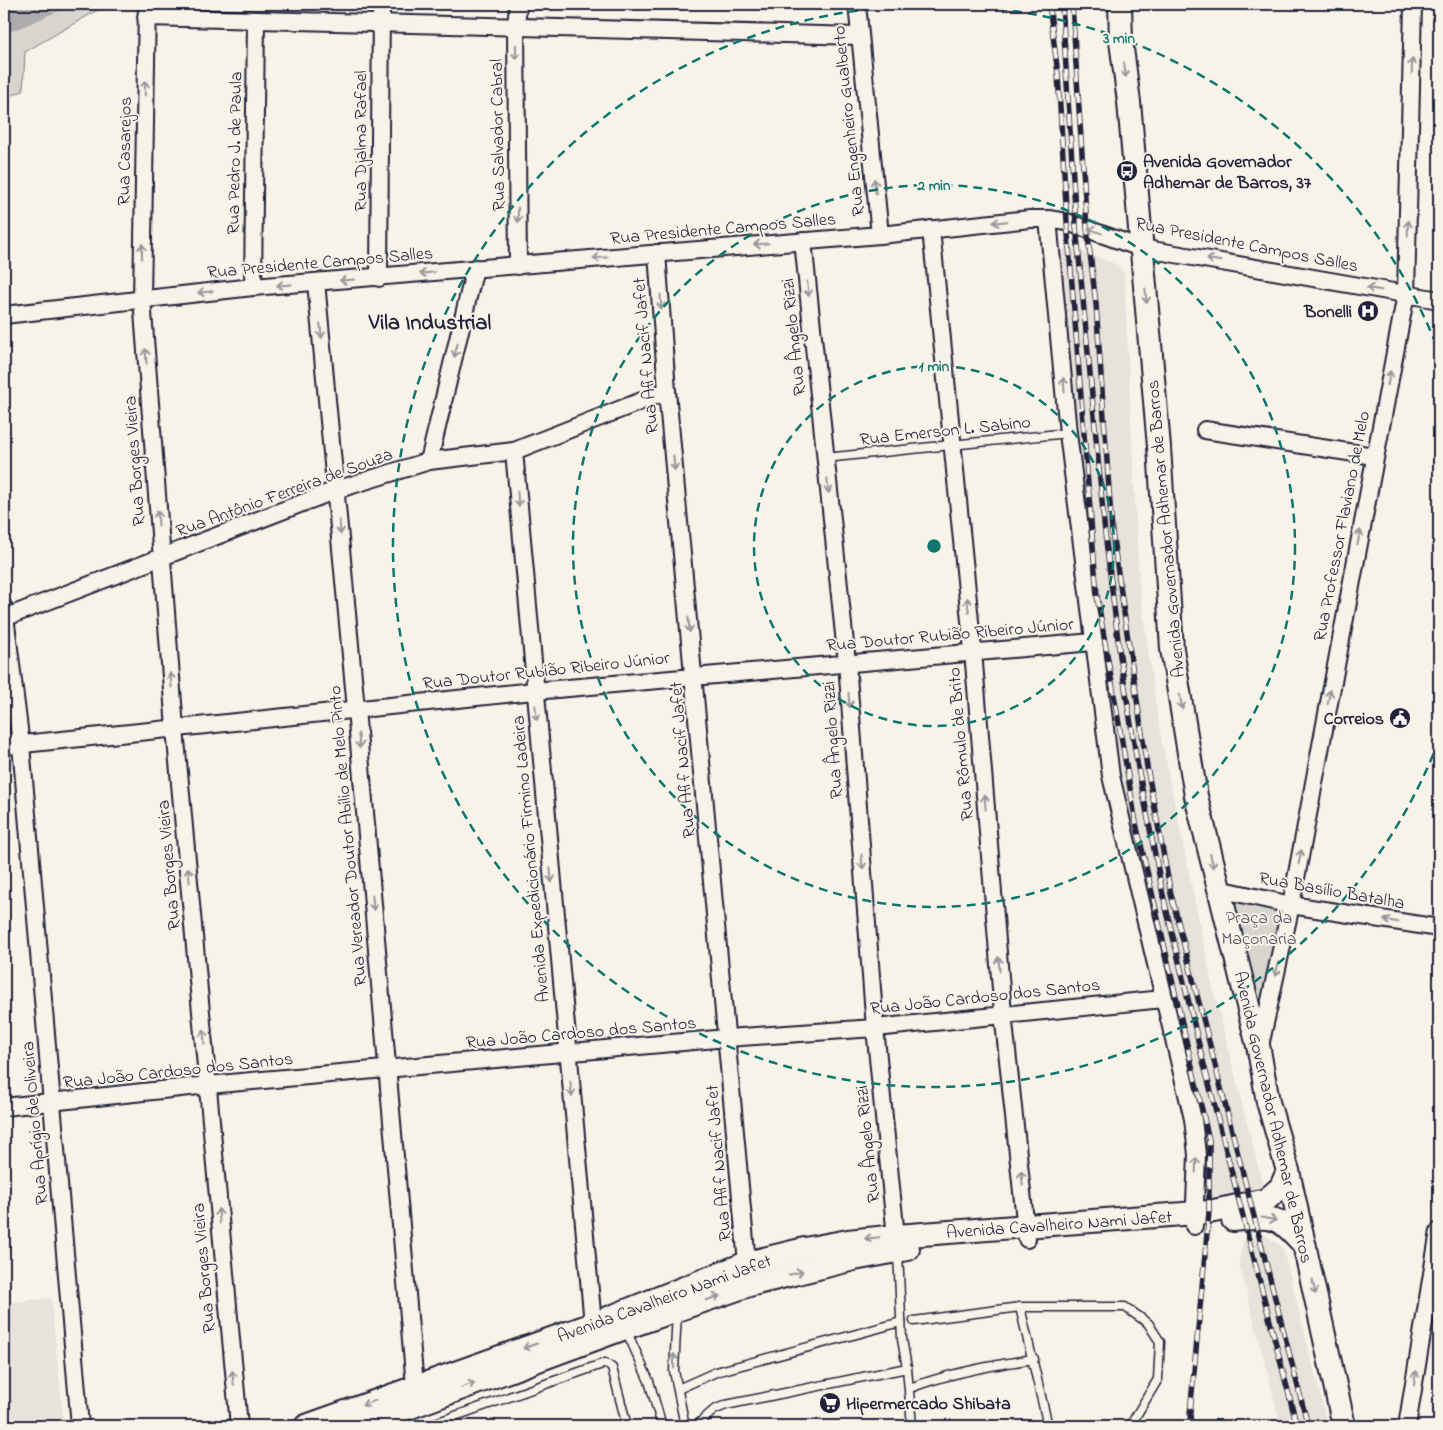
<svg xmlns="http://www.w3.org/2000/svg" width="1443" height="1430" font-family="'Indie Flower',sans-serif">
	<rect width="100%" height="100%" fill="#f7f3e8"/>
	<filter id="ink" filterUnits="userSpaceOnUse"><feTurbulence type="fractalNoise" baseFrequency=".02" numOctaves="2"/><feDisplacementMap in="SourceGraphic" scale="10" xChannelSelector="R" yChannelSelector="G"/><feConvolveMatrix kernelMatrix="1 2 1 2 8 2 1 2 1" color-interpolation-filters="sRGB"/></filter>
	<g filter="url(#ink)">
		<!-- built -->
		<g fill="#e7e3db">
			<polygon points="1066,246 1118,265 1124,274 1139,583 1152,679 1162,743 1212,984 1263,1186 1203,1205 1203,1143 1133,841 1094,606 1060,259"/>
			<polygon points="1265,1234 1283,1248 1328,1426 1281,1426 1239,1263 1243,1240"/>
			<polygon points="51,1298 64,1426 4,1426 4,1303"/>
		</g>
		<!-- green -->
		<g fill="#d8d5cf" stroke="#7d7c85">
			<polygon points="73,4 102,4 101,8 25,52 23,91 4,98 4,33"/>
			<polygon points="1231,901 1285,911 1259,1009"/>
		</g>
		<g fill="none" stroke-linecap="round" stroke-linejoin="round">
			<!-- river -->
			<polyline stroke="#aeabad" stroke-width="28" points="4,19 40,4"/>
			<!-- service casing -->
			<g stroke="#22223b" stroke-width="11">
				<g id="service">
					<polyline points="825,458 1068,433"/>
					<polyline points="1020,1307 1048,1426"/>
					<polyline points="677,1312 674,1371 685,1426"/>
					<polyline points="914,1321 1020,1307 1125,1307 1148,1323 1160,1342 1158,1379 1130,1426"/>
					<polyline points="626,1330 649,1381 662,1426"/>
					<polyline points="907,1368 912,1426"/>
					<path d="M910 1388C949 1373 992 1365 1034 1359"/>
					<polyline points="678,1389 716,1372 901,1322"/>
					<polyline points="427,1426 605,1363 612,1368 627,1426"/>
					<polyline points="696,1426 714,1410 726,1405 907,1368 902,1339 898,1252"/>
				</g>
			</g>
			<!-- minor casing -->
			<g stroke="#22223b" stroke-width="20">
				<g id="minor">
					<polyline points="147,4 142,299 175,729 239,1426"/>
					<polyline points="518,4 516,27 518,266"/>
					<polyline points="857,4 880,235"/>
					<polyline points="146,17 859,36"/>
					<polyline points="1048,219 1068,433 1111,776 1193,1119 1197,1155 1194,1226"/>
					<polyline points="931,229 973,651 1003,1013 1027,1239"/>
					<polyline points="803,241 847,663 875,1028 897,1247"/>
					<polyline points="657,253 667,391 747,1263"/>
					<polyline points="379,278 381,4"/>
					<polyline points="316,282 356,709 415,1386"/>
					<polyline points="253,287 256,20"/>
					<polyline points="4,315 253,287 880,235 1030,219 1048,219 1067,222 1141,248 1439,300"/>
					<polyline points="1205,430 1374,456"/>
					<polyline points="514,451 593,1324 597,1334"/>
					<polyline points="429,461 475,268"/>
					<polyline points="4,608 21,745 80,1426"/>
					<polyline points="4,618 336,490 429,461 514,451 667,391"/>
					<polyline points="4,746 534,691 1093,642"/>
					<polyline points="1219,889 1291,905 1439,928"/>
					<polyline points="1260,1046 1291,905 1406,294 1413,4"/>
					<polyline points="4,1107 208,1085 727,1038 875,1028 1163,999"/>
					<polyline points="1407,1426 1439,1231"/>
				</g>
			</g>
			<!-- secondary casing -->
			<g stroke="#22223b" stroke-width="26">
				<g id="secondary">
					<polyline points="1120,4 1121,41 1129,102 1159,447 1172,649 1196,796 1259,1050 1268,1102 1288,1171 1344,1426"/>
					<path d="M1233 1220C1273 1216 1278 1214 1305 1246"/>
					<polyline points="306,1426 593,1324 747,1263 805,1249 848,1241 897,1236 1209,1212 1266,1200 1281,1187 1288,1171"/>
					<polyline points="359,1426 625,1328 749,1285 854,1259 908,1249"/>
				</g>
			</g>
			<!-- service -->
			<use href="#service" stroke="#f7f3e8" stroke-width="8"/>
			<!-- minor -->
			<use href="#minor" stroke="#f7f3e8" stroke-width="16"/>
			<!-- secondary -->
			<use href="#secondary" stroke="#f7f3e8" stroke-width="22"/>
			<!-- rail casing -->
			<g stroke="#22223b" stroke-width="5.5">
				<g id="rail">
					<polyline points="1049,4 1058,74 1067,222 1097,596 1136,823 1209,1140 1209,1212 1190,1414 1191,1426"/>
					<polyline points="1062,4 1076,225 1105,533 1120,656 1138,768 1163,895 1200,1049 1297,1426"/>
					<polyline points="1072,4 1087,228 1096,304 1112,532 1147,767 1171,894 1308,1426"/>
				</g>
			</g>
			<!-- rail -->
			<use href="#rail" stroke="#f7f3e8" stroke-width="4" stroke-dasharray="11" stroke-linecap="butt"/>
		</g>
		<!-- one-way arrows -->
		<defs><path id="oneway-shaft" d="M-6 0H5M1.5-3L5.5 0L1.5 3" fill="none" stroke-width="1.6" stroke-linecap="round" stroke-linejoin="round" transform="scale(1.25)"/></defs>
		<g stroke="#97959a">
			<use href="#oneway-shaft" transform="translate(516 52) rotate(89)"/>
			<use href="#oneway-shaft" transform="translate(1412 66) rotate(-88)"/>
			<use href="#oneway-shaft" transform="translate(1125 70) rotate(83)"/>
			<use href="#oneway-shaft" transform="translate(145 88) rotate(-89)"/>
			<use href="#oneway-shaft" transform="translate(875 186) rotate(-96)"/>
			<use href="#oneway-shaft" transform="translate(518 215) rotate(89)"/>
			<use href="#oneway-shaft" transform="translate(1000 222) rotate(174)"/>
			<use href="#oneway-shaft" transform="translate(1408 228) rotate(-88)"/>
			<use href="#oneway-shaft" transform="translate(1095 231) rotate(-160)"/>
			<use href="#oneway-shaft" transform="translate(761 244) rotate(175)"/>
			<use href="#oneway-shaft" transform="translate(142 251) rotate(-89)"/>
			<use href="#oneway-shaft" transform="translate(600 258) rotate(175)"/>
			<use href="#oneway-shaft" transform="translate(1214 260) rotate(-170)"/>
			<use href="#oneway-shaft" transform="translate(427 273) rotate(174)"/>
			<use href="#oneway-shaft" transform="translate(347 280) rotate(176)"/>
			<use href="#oneway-shaft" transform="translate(284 285) rotate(176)"/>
			<use href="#oneway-shaft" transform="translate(808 289) rotate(84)"/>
			<use href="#oneway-shaft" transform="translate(1374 289) rotate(-170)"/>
			<use href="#oneway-shaft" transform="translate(205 292) rotate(174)"/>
			<use href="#oneway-shaft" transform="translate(1146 296) rotate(85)"/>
			<use href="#oneway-shaft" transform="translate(661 302) rotate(86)"/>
			<use href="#oneway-shaft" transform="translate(321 331) rotate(84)"/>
			<use href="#oneway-shaft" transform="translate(456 350) rotate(104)"/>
			<use href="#oneway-shaft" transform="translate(146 356) rotate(-94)"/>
			<use href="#oneway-shaft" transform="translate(1389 378) rotate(-79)"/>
			<use href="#oneway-shaft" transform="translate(1064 385) rotate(-95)"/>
			<use href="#oneway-shaft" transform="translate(674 463) rotate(85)"/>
			<use href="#oneway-shaft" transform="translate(828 486) rotate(84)"/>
			<use href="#oneway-shaft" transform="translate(518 499) rotate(85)"/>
			<use href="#oneway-shaft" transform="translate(158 518) rotate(-94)"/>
			<use href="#oneway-shaft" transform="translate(340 527) rotate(85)"/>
			<use href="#oneway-shaft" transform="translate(1359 537) rotate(-79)"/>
			<use href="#oneway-shaft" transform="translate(968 605) rotate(-96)"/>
			<use href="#oneway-shaft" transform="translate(689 625) rotate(85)"/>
			<use href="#oneway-shaft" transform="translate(171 680) rotate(-95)"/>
			<use href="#oneway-shaft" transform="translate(1329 697) rotate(-79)"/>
			<use href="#oneway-shaft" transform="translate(849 700) rotate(86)"/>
			<use href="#oneway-shaft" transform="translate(1181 702) rotate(81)"/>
			<use href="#oneway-shaft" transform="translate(536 713) rotate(85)"/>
			<use href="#oneway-shaft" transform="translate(359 741) rotate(85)"/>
			<use href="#oneway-shaft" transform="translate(985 802) rotate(-95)"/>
			<use href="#oneway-shaft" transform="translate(1300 857) rotate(-79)"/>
			<use href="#oneway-shaft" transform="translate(1212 861) rotate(76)"/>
			<use href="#oneway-shaft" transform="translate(862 862) rotate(86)"/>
			<use href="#oneway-shaft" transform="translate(189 875) rotate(-95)"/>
			<use href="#oneway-shaft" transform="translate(551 875) rotate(85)"/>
			<use href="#oneway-shaft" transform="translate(373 903) rotate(85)"/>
			<use href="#oneway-shaft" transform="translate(1391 921) rotate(-171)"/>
			<use href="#oneway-shaft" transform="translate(999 964) rotate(-95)"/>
			<use href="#oneway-shaft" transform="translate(1277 969) rotate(103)"/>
			<use href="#oneway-shaft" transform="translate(204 1037) rotate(-95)"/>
			<use href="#oneway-shaft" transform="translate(571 1089) rotate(85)"/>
			<use href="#oneway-shaft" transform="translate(1196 1165) rotate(-88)"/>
			<use href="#oneway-shaft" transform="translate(1022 1178) rotate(-96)"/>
			<use href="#oneway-shaft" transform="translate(219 1216) rotate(-95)"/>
			<use href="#oneway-shaft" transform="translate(1269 1219) rotate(11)"/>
			<use href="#oneway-shaft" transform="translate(872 1238) rotate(174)"/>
			<use href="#oneway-shaft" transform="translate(796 1273) rotate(-15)"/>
			<use href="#oneway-shaft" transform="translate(1314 1287) rotate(78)"/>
			<use href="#oneway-shaft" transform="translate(713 1298) rotate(-19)"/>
			<use href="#oneway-shaft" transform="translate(530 1346) rotate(161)"/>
			<use href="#oneway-shaft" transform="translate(674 1361) rotate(-91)"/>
			<use href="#oneway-shaft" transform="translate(233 1378) rotate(-96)"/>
			<use href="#oneway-shaft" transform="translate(1415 1378) rotate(-81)"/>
			<use href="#oneway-shaft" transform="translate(468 1385) rotate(-20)"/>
			<use href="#oneway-shaft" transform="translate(369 1403) rotate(160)"/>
		</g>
	</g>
	<!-- distance rings -->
	<g fill="none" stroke="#0f766e" stroke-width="2.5" stroke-dasharray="9 6">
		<circle cx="934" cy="546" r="180"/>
		<circle cx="934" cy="546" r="361"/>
		<path d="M1439 740A541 541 0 1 1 1439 352"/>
	</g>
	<!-- icons -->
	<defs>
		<g id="bus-disc" transform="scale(1.125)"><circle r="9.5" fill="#22223b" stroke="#f7f3e8"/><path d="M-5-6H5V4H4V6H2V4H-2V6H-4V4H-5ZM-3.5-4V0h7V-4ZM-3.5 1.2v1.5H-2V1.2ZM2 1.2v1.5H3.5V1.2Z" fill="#fff"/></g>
		<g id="hospital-disc" transform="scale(1.125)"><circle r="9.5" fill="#22223b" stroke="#f7f3e8"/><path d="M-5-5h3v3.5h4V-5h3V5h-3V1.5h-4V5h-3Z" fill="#fff"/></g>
		<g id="civic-disc" transform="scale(1.125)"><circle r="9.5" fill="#22223b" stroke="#f7f3e8"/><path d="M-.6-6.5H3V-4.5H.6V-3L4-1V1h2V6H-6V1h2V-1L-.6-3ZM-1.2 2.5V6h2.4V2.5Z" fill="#fff"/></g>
		<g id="supermarket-disc" transform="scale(1.125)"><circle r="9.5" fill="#22223b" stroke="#f7f3e8"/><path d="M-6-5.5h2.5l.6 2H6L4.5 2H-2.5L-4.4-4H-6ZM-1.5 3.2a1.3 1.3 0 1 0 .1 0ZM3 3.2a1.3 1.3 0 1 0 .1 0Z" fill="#fff"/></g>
	</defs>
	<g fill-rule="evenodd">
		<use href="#bus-disc" x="1127" y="171"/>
		<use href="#hospital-disc" x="1368" y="311"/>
		<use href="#civic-disc" x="1400" y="718"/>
		<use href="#supermarket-disc" x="830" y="1403"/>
	</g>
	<g text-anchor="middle" stroke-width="4" stroke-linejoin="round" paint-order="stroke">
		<!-- street labels -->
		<g font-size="18" fill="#22223b" stroke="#f7f3e8">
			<text transform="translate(848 121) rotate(-96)" y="6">Rua Engenheiro Gualberto</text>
			<text transform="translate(497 135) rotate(-91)" y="6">Rua Salvador Cabral</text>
			<text transform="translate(360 141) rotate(-90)" y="6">Rua Djalma Rafael</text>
			<text transform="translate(124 151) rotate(-89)" y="6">Rua Casarejos</text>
			<text transform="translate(234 153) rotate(-89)" y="6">Rua Pedro J. de Paula</text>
			<text transform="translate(723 228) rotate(-5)" y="6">Rua Presidente Campos Salles</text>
			<text transform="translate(1247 244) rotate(11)" y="6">Rua Presidente Campos Salles</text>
			<text transform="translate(320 262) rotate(-5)" y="6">Rua Presidente Campos Salles</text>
			<text transform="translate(793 337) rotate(-96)" y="6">Rua Ângelo Rizzi</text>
			<text transform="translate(645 356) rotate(-95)" y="6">Rua Afif Nacif Jafet</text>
			<text transform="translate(945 430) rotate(-6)" y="6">Rua Emerson L. Sabino</text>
			<text transform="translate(134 461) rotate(-94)" y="6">Rua Borges Vieira</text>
			<text transform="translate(284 492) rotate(-20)" y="6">Rua Antônio Ferreira de Souza</text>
			<text transform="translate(1341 526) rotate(-79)" y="6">Rua Professor Flaviano de Melo</text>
			<text transform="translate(1165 529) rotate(-95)" y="6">Avenida Governador Adhemar de Barros</text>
			<text transform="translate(950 634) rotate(-5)" y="6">Rua Doutor Rubião Ribeiro Júnior</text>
			<text transform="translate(546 670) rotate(-6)" y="6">Rua Doutor Rubião Ribeiro Júnior</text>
			<text transform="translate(832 740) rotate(-94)" y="6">Rua Ângelo Rizzi</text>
			<text transform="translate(960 744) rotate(-95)" y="6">Rua Rômulo de Brito</text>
			<text transform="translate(682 760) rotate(-95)" y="6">Rua Afif Nacif Jafet</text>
			<text transform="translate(347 836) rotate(-95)" y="6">Rua Vereador Doutor Abílio de Melo Pinto</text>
			<text transform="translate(530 859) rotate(-95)" y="6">Avenida Expedicionário Firmino Ladeira</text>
			<text transform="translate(168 865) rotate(-95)" y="6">Rua Borges Vieira</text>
			<text transform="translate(1332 890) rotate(10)" y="6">Rua Basílio Batalha</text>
			<text transform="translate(985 996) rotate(-6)" y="6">Rua João Cardoso dos Santos</text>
			<text transform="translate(581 1032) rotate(-5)" y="6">Rua João Cardoso dos Santos</text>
			<text transform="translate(178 1070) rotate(-6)" y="6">Rua João Cardoso dos Santos</text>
			<text transform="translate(1274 1117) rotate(77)" y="6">Avenida Governador Adhemar de Barros</text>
			<text transform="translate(34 1123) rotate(-95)" y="6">Rua Aprígio de Oliveira</text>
			<text transform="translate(867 1144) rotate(-96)" y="6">Rua Ângelo Rizzi</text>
			<text transform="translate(718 1163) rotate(-95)" y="6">Rua Afif Nacif Jafet</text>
			<text transform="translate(1059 1224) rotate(-4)" y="6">Avenida Cavalheiro Nami Jafet</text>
			<text transform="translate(203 1268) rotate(-95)" y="6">Rua Borges Vieira</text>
			<text transform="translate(664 1298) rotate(-20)" y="6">Avenida Cavalheiro Nami Jafet</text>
		</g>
		<!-- poi labels -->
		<g font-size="18" font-weight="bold" fill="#22223b" stroke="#f7f3e8" text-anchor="start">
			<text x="1143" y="167">Avenida Governador<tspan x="1143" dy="21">Adhemar de Barros, 37</tspan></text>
			<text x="1352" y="317" text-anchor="end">Bonelli</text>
			<text x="1384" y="724" text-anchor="end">Correios</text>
			<text x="846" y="1409">Hipermercado Shibata</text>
		</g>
		<!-- park labels -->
		<g font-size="18" fill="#504f60" stroke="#f7f3e8">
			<text x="1259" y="923">Praça da<tspan x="1259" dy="21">Maçonaria</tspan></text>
		</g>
		<!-- district labels -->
		<g font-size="22" font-weight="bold" fill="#22223b" stroke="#f7f3e8">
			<text x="430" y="329">Vila Industrial</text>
		</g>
	</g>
	<circle cx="934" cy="546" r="8" fill="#0f766e" stroke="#f7f3e8" stroke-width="2.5"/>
	<g font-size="15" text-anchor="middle" font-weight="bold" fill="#0f766e" stroke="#f7f3e8" stroke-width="4" stroke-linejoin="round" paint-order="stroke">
		<text x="1119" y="43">3 min</text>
		<text x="934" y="190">2 min</text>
		<text x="934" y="371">1 min</text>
	</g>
	<!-- margin -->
	<rect width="1443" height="1430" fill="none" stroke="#f7f3e8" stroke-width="20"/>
	<rect x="10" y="10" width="1423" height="1410" fill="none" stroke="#22223b" stroke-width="2" filter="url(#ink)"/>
</svg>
